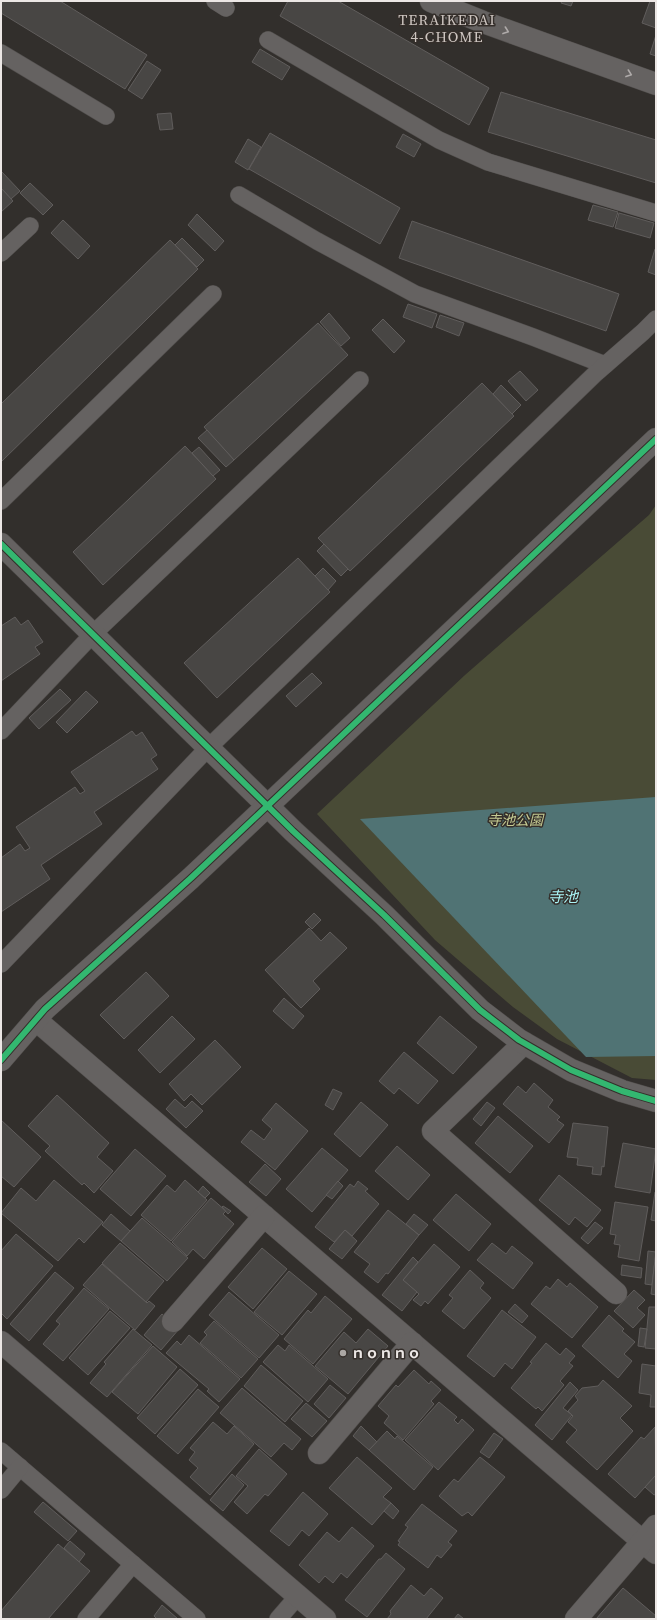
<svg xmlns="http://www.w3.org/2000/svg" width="657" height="1620" font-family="'Source Serif 4','Noto Sans JP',serif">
	<rect width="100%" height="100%" fill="#322f2c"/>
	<!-- green -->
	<polygon fill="#494b36" points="656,505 656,1080 632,1078 557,1039 513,1007 435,940 317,814 465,675 649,515"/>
	<!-- water -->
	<polygon fill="#507374" points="656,797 656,1056 586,1057 360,819"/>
	<!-- building -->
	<g fill="#484644" stroke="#605d5c">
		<polygon points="1,1 60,1 147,55 125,89 1,13"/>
		<polygon points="288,1 338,1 489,88 469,125 280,16"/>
		<polygon points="562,1 573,1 571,6 561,3"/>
		<polygon points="650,1 656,1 656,28 642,23"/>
		<polygon points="656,35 656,56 650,54"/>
		<polygon points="260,49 290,67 282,80 252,62"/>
		<polygon points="147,61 161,70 142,99 128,90"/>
		<polygon points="501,92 656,140 656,183 488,132"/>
		<polygon points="171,113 173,129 160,130 157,114"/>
		<polygon points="270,133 400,208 380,244 249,169"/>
		<polygon points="403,134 421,144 414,157 396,147"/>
		<polygon points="248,139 261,147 248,170 235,162"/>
		<polygon points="1,171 20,191 11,199 1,188"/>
		<polygon points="30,183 53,205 43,215 20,193"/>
		<polygon points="1,188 13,201 1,212"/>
		<polygon points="593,205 618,212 613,227 588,220"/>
		<polygon points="619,213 654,223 650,238 615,228"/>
		<polygon points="197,214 224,241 215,251 188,225"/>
		<polygon points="63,220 90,246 78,259 51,233"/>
		<polygon points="412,221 619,294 606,331 399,258"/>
		<polygon points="182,238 204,260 197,267 175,245"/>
		<polygon points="170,240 198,269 1,462 1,404"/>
		<polygon points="655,249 656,249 656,275 648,272"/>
		<polygon points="408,304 437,314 432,328 403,317"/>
		<polygon points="329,313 350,338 341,346 320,322"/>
		<polygon points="440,315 464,323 459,336 436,327"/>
		<polygon points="383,319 405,341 394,353 372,330"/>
		<polygon points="318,323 348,355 234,460 204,427"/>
		<polygon points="520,371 538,390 526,401 508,381"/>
		<polygon points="482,383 514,416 350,571 318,538"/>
		<polygon points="501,385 521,405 512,414 493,394"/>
		<polygon points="207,430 234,460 226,467 198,438"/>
		<polygon points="185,446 216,479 103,585 73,552"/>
		<polygon points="199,447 220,470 213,476 192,453"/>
		<polygon points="324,544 348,569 341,576 317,551"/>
		<polygon points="298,558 330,592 217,698 184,663"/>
		<polygon points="323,568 336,581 328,590 315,576"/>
		<polygon points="15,617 21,625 28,620 43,642 35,647 40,654 1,681 1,626"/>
		<polygon points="312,673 322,683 296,707 286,696"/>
		<polygon points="60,689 71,700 39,729 29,718"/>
		<polygon points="86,691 98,702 67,733 56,722"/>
		<polygon points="132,731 136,736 142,732 157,755 151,759 158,769 94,812 102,824 41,865 50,879 1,912 1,858 20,844 25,851 30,848 16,827 75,787 80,794 85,791 71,772"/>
		<polygon points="314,913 321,920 312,929 305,922"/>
		<polygon points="309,928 321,941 330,932 347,948 313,981 320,989 301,1008 265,970"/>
		<polygon points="146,972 169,996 124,1039 100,1015"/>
		<polygon points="284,998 304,1016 293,1029 273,1011"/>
		<polygon points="172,1016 195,1039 160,1073 138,1050"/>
		<polygon points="440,1016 477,1047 453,1074 417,1043"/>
		<polygon points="215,1040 241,1067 202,1105 191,1094 184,1101 169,1084"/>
		<polygon points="404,1052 438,1081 418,1104 399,1088 394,1094 379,1081"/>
		<polygon points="534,1083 553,1100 548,1107 560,1117 557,1120 564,1125 549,1143 503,1104 518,1086 526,1093"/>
		<polygon points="333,1089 342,1093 333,1110 325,1105"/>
		<polygon points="57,1095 109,1143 97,1157 113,1171 94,1193 84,1183 82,1185 45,1151 50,1146 28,1126"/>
		<polygon points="175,1099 185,1108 192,1101 203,1111 186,1128 166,1109"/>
		<polygon points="361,1102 388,1125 360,1157 334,1134"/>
		<polygon points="487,1102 495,1108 481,1126 473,1119"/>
		<polygon points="276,1103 308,1131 275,1170 241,1142 251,1130 264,1140 272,1129 262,1120"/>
		<polygon points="498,1116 533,1146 510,1173 475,1143"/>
		<polygon points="1,1120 41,1157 14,1187 1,1176"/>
		<polygon points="573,1123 608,1127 604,1167 602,1166 601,1175 592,1174 593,1167 577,1165 578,1158 567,1157"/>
		<polygon points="623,1143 656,1149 650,1193 615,1187"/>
		<polygon points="397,1146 430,1175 408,1200 375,1171"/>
		<polygon points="322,1148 348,1170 312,1212 286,1189"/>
		<polygon points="135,1149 166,1176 131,1216 100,1189"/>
		<polygon points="265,1164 281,1179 266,1196 249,1182"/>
		<polygon points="559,1175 601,1210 587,1227 575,1217 569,1225 539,1200"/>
		<polygon points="54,1180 103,1222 84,1243 79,1238 58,1261 1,1213 21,1188 36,1201"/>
		<polygon points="185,1180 207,1200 171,1241 141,1215 167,1185 175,1192"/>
		<polygon points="338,1181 343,1186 332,1199 326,1195"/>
		<polygon points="358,1181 368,1189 365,1191 379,1204 352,1236 345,1230 334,1242 315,1227 350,1184 354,1187"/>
		<polygon points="203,1186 210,1193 205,1198 198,1192"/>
		<polygon points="655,1192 656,1192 656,1221 651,1220"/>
		<polygon points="456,1194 491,1224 469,1251 433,1220"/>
		<polygon points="211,1198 226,1211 223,1214 234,1224 204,1259 193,1249 187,1256 172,1242"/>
		<polygon points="615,1202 648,1207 639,1261 618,1257 620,1245 614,1244 616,1235 610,1234"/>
		<polygon points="223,1206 231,1211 228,1214 222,1207"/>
		<polygon points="388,1210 419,1235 388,1274 386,1273 378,1283 364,1272 370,1264 354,1252"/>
		<polygon points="111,1214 130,1231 121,1241 102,1225"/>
		<polygon points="414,1214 428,1225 419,1235 406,1224"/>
		<polygon points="142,1218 188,1258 167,1281 121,1241"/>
		<polygon points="595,1222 603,1228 588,1244 581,1238"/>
		<polygon points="345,1230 357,1241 342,1259 329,1249"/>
		<polygon points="16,1234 53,1266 7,1319 1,1313 1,1251"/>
		<polygon points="120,1243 164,1281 146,1302 102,1263"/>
		<polygon points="492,1243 506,1254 512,1246 533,1263 513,1289 477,1260"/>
		<polygon points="434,1244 460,1267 428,1304 425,1301 421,1306 413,1300 419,1294 403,1280"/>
		<polygon points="262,1248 287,1269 253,1309 228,1287"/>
		<polygon points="648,1251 656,1252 652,1285 645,1284"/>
		<polygon points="656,1251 656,1295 651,1294"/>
		<polygon points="413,1257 418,1262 403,1280 417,1292 402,1311 382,1295"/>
		<polygon points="102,1264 147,1303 149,1301 155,1306 135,1330 83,1285"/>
		<polygon points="622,1265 642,1268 641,1278 621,1275"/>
		<polygon points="470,1270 484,1283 480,1288 491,1298 464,1329 442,1311 453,1298 449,1295"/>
		<polygon points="289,1271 317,1294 282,1335 254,1312"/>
		<polygon points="55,1272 74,1288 29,1341 10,1324"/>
		<polygon points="558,1279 567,1287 570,1283 598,1307 572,1338 531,1304 546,1286 550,1289"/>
		<polygon points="84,1288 109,1309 63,1361 43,1344 60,1324 56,1321"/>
		<polygon points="634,1290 645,1300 637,1308 645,1315 633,1328 614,1311"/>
		<polygon points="229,1292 279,1335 259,1358 209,1315"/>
		<polygon points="325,1296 352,1319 313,1364 284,1339 308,1310 311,1313"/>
		<polygon points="515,1304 528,1316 522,1323 508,1312"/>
		<polygon points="649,1307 656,1307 656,1349 645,1348"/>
		<polygon points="502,1310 536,1337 512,1369 505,1363 494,1377 467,1356"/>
		<polygon points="110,1311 130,1328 88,1375 69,1358"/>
		<polygon points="162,1314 179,1329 161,1350 144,1335"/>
		<polygon points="609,1315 624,1329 622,1331 635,1342 624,1354 632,1361 618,1378 582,1346"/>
		<polygon points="214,1321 258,1359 241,1378 200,1343 207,1335 204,1332"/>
		<polygon points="640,1328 647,1329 644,1347 638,1346"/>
		<polygon points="133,1329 152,1345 107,1397 90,1383 106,1364 104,1362"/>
		<polygon points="368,1329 388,1346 348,1394 315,1366 344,1332 356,1343"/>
		<polygon points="189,1335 240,1379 219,1402 207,1391 209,1389 166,1353 177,1341 181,1345"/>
		<polygon points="546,1343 560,1355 566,1348 575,1356 569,1363 573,1366 560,1381 564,1385 542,1411 538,1407 536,1409 511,1388 532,1363 530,1362"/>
		<polygon points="278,1345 285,1351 289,1345 328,1379 308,1402 263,1362"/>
		<polygon points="153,1346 177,1367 138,1414 112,1392"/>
		<polygon points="642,1364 656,1366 656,1407 650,1407 651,1395 639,1393"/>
		<polygon points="261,1365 303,1401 285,1422 244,1386"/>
		<polygon points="180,1369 198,1385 155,1434 137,1418"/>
		<polygon points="414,1370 429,1384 431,1381 441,1390 431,1401 434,1404 403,1440 384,1423 389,1416 378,1406 396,1385 398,1387"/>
		<polygon points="603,1380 632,1406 620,1418 633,1431 597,1470 566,1442 577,1430 568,1422 573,1416 568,1411 578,1400 575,1396 582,1388 598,1386"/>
		<polygon points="570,1382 578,1390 563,1408 572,1415 552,1440 535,1425"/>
		<polygon points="330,1385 346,1398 329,1418 314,1404"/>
		<polygon points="242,1388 301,1439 292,1450 284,1443 271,1457 220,1413"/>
		<polygon points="198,1389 219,1407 178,1454 157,1436"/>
		<polygon points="439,1402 457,1417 454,1420 458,1424 462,1419 474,1430 438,1470 405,1440"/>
		<polygon points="306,1403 327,1421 312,1437 291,1419"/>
		<polygon points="213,1422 227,1434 234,1426 254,1444 210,1495 190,1477 198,1468 189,1460 195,1452 190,1448"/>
		<polygon points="361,1426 377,1442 369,1450 353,1436"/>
		<polygon points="655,1427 656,1475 635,1498 608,1474 641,1437 644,1439"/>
		<polygon points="387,1431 395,1439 397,1436 433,1467 414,1490 369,1450"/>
		<polygon points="494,1433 503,1439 489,1458 480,1452"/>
		<polygon points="259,1449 287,1474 268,1496 265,1494 247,1514 234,1502 248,1486 236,1476"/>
		<polygon points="357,1457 392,1488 383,1497 391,1503 372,1525 329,1488"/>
		<polygon points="480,1457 505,1477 472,1516 468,1512 462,1516 439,1496 454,1479 458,1482"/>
		<polygon points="232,1474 244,1485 223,1511 210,1500"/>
		<polygon points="656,1475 656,1494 654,1495 645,1487"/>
		<polygon points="303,1492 328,1514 309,1536 302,1530 289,1546 270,1531"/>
		<polygon points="43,1502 77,1531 68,1541 34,1512"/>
		<polygon points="391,1503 399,1511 393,1519 384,1511"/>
		<polygon points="422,1504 457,1531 448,1542 452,1545 441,1558 437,1555 428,1568 398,1545 400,1542 398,1541 408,1527 405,1525"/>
		<polygon points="352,1527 374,1546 347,1578 341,1573 333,1583 325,1576 319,1583 299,1565 327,1532 339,1542"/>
		<polygon points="70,1541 85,1554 79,1562 64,1548"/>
		<polygon points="58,1544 90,1571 48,1619 1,1619 1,1611"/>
		<polygon points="386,1553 405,1569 367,1617 345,1600 379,1559 381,1559"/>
		<polygon points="411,1585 424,1596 431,1588 443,1598 426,1619 387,1619 391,1614 390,1611"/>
		<polygon points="623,1588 656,1616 655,1619 596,1619"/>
		<polygon points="162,1605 178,1619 157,1619 154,1616"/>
		<polygon points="458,1614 464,1619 454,1619"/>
	</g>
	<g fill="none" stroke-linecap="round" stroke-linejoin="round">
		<!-- lane casing -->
		<g stroke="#504d4b" stroke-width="18">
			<g id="lane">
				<polyline points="215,1 226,8"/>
				<polyline points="268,40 439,140 488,162 656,213"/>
				<polyline points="1,53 106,116"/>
				<polyline points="239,195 317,241 415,294 533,337 605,365"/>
				<polyline points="1,253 30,226"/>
				<polyline points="1,501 213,294"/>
				<polyline points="1,731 93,634 360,380"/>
				<polyline points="1,964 209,747 596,373 643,332 656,319"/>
				<polyline points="1,1451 197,1619"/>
				<polyline points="1,1490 20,1467"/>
				<polyline points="86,1619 133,1564"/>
				<polyline points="278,1619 298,1596"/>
			</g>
		</g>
		<!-- street casing -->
		<g stroke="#504d4b" stroke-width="23">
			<g id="street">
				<polyline points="431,1 483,22 656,84"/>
				<polyline points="36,1020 656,1553"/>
				<polyline points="524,1043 433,1131 616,1293"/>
				<polyline points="173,1321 264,1216"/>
				<polyline points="1,1342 325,1619"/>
				<polyline points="319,1453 412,1343"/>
				<polyline points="576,1619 656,1526"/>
			</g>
		</g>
		<!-- secondary casing -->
		<g stroke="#504d4b" stroke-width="23">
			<g id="secondary">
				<polyline points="1,544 293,831 384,915 480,1010 519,1040 571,1070 622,1091 656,1101"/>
				<polyline points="1,1060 45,1009 191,878 656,439"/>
			</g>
		</g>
		<!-- lane -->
		<use href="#lane" stroke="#656261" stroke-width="17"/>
		<!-- street -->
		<use href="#street" stroke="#656261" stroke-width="22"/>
		<!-- secondary -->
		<use href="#secondary" stroke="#656261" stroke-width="22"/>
		<!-- cycleway casing -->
		<g stroke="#342e2a" stroke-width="8">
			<g id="cycleway">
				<polyline points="1,544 293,831 384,915 480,1010 519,1040 571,1070 622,1091 656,1101"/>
				<polyline points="1,1060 45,1009 191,878 656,439"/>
			</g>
		</g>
		<!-- cycleway -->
		<use href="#cycleway" stroke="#33b770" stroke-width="6"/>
	</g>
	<!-- one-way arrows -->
	<defs><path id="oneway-chevron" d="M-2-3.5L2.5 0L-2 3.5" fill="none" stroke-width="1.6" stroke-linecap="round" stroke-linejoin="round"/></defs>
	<g stroke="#afabaa">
		<use href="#oneway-chevron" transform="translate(506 31) rotate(20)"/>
		<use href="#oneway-chevron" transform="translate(629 74) rotate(20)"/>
	</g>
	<!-- markers -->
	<circle fill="#aba7a4" stroke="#342e2a" stroke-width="1.5" cx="343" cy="1353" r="4"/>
	<g text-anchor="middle" stroke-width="3" stroke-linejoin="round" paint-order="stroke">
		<!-- park labels -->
		<g font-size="14" font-style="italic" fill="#c5cb93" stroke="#342e2a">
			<text x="515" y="825">寺池公園</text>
		</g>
		<!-- poi labels -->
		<g font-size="14" font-weight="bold" fill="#ece7e5" stroke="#342e2a" text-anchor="start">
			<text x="351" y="1358">ｎｏｎｎｏ</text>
		</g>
		<!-- neighbourhood labels -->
		<g font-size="15" letter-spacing="1" fill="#cdc5c0" stroke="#342e2a">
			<text x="447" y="25">TERAIKEDAI<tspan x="447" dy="17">4-CHOME</tspan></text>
		</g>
		<!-- water labels -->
		<g font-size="15" font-style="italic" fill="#a9f4f5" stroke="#342e2a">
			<text x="563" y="902">寺池</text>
		</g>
	</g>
	<!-- border -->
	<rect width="657" height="1620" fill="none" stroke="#ece7e5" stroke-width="4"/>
</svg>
